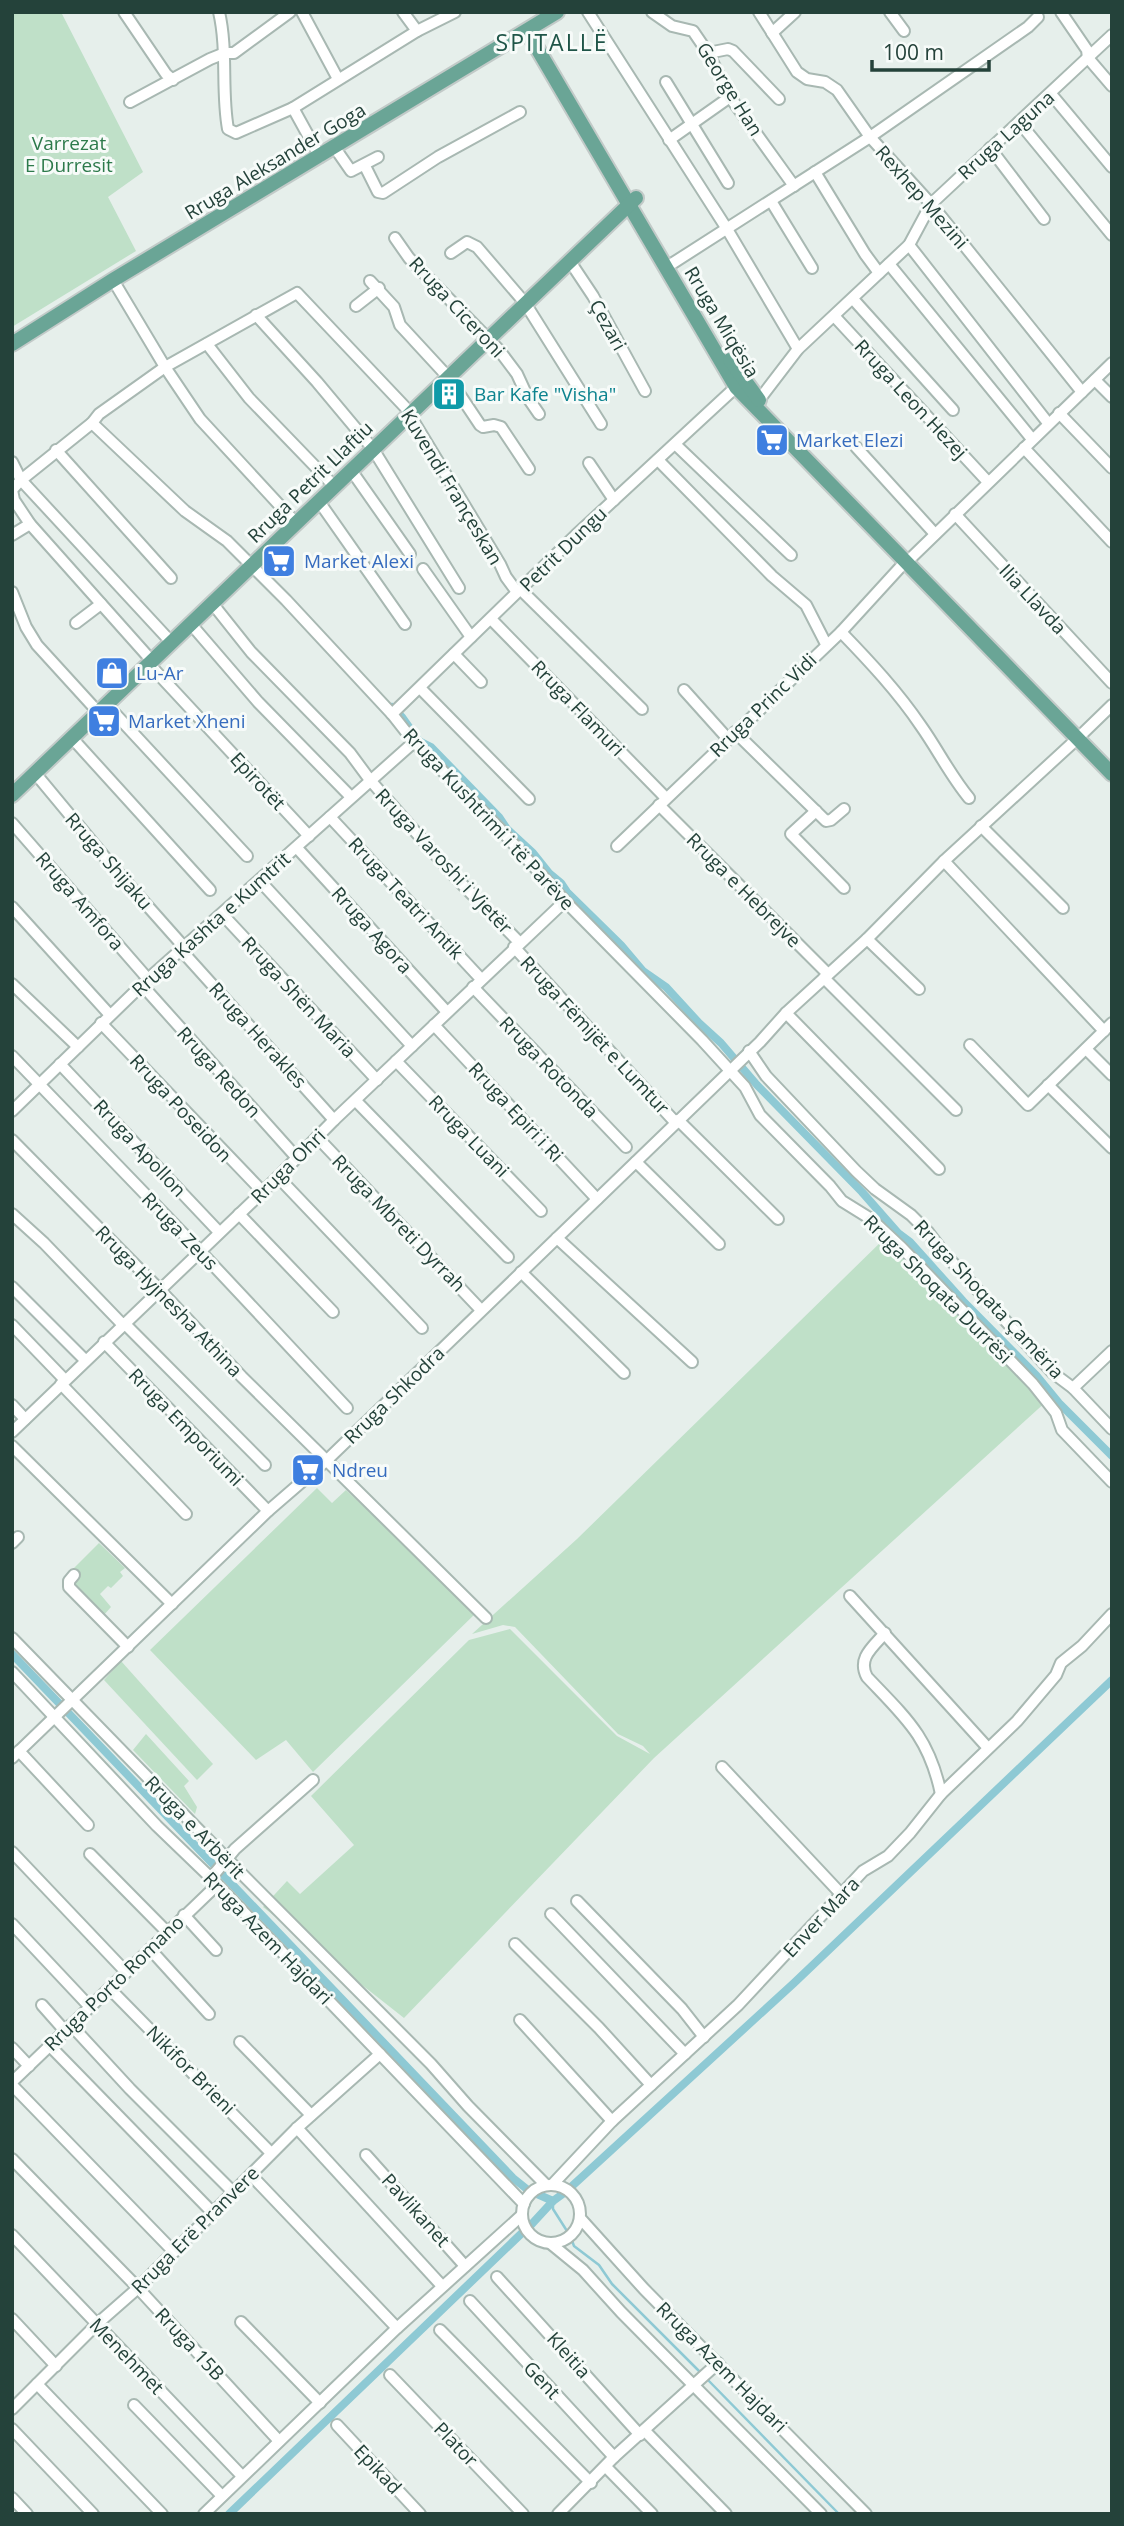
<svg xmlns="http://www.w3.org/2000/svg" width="1124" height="2526" font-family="'Open Sans',sans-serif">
	<rect width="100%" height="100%" fill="#e6efeb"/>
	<!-- green -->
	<g fill="#bfe0c8">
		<polygon points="12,12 61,12 143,172 108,197 136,251 12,327"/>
		<polygon points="887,1236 1048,1400 654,1758 404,2018 263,1907 287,1881 300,1894 354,1845 311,1796 469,1640 510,1629 617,1736 650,1754 643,1746 618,1734 515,1627 503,1625 472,1634 577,1539"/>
		<polygon points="317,1488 332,1503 346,1490 477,1612 313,1772 286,1740 256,1760 150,1650"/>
		<path d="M99 1543 125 1568 120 1572 123 1576 111 1588 108 1586 100 1594 111 1607 103 1616C91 1603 73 1589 72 1570Z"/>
		<polygon points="121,1661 213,1764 197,1780 104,1680"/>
		<polygon points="146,1734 189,1781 184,1786 197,1807 195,1814 133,1750"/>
	</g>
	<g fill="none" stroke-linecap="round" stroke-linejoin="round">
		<!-- stream -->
		<g stroke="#8ec9d4" stroke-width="2.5">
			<polyline points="553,2201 553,2209 567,2231"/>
			<polyline points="571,2238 574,2246 599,2265 612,2284 702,2374"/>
			<polyline points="707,2379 839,2514"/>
		</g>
		<!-- canal -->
		<g stroke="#8ec9d4" stroke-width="8">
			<polyline points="392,707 402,717 419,741 431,747 499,817 507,829 533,853 549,873 561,883 567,892 621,945 643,971 666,987 699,1023 721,1043 757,1085 862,1192 898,1233 910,1242 963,1301 1036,1375 1059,1403 1112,1456"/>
			<polyline points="12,1654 513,2178 528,2190"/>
			<polyline points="571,2187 794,1983 1112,1680"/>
			<polyline points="537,2194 553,2201"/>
			<polyline points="530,2226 553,2201 564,2193"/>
			<polyline points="229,2514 523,2232"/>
		</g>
		<!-- minor casing -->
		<g stroke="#a8b8b2" stroke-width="14">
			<g id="minor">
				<polyline points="124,12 166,74 173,80"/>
				<path d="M219 12C228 51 221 91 228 129L236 133 293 108 417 31 455 12"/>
				<polyline points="302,12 338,79"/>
				<polyline points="403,12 417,31"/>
				<polyline points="588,12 727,229 798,349"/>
				<polyline points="652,12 672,26 693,31 708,53 730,97 794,186"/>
				<polyline points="759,12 797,72 807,79 825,82 837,90 870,137 931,204 1082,392"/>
				<polyline points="890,12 904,31"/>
				<polyline points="1061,12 1087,50 1088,58 1112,86"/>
				<polyline points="772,33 795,12"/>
				<polyline points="708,53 728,49 733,51 779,99"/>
				<polyline points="666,82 728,183"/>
				<polyline points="1051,94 1112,167"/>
				<polyline points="130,102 210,59 225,53 234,53 290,12"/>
				<polyline points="293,108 320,157"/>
				<polyline points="1019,122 1112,235"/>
				<polyline points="669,140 730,97"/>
				<polyline points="335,148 351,171 378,157"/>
				<polyline points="990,148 1044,219"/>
				<polyline points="365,166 378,192 383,193 438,157 520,112"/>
				<polyline points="815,172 865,254 879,273"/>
				<polyline points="771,201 812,268"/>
				<polyline points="395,238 409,258 499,350 517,374 528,398 539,414"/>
				<polyline points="909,245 1048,423"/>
				<polyline points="451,253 467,242 477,247 525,303 601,424"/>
				<polyline points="569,260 593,296 645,391"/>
				<polyline points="673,263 870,137 1028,27 1038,17"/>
				<polyline points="889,264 1032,439"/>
				<polyline points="113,280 165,367 200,419 295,522"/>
				<polyline points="370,281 394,307 400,325 448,377 480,425 483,427 494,425 501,427 529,469"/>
				<polyline points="853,299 953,410"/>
				<polyline points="356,306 379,288"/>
				<polyline points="256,315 317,382 373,449 459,588"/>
				<polyline points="835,317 988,482"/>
				<polyline points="207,344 249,398 334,486"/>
				<polyline points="1095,380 1112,397"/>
				<polyline points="759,400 798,349 909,245 931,204 1112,35"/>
				<polyline points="1059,413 1112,468"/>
				<polyline points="92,423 185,511 227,541 286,600 392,714 414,742 500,829 565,901 702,1040 745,1087 760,1115 830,1186 842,1201 871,1219 902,1248 1033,1384 1056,1413 1062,1430 1112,1482"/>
				<polyline points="676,445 791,555"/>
				<polyline points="856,447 935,534"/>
				<polyline points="1024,448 1112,542"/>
				<polyline points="56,450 171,578"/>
				<polyline points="658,460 772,576 806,605 826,644"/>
				<polyline points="12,462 21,480 171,642"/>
				<polyline points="589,463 614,500"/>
				<polyline points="351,470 410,554"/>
				<polyline points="318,500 405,624"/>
				<polyline points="955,514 1112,683"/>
				<polyline points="12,535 30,524"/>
				<polyline points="912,557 1112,363"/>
				<polyline points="423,569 471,637"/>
				<polyline points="520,589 642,709"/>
				<polyline points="12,592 26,627 37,645 99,713"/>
				<polyline points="212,603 251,652 350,753 370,780 456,878 519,942"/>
				<polyline points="491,619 665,797"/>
				<polyline points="76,623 101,604"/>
				<polyline points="190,623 258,702 351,797"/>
				<path d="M841 632C870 662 898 692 921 726 938 750 950 775 969 798"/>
				<polyline points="454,654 481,682"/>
				<polyline points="152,661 30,524 14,500 12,490 21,480 92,423 99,414 165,367 297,293 405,407 500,564 506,577 517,592"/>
				<polyline points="149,664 309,836"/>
				<polyline points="420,688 529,799"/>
				<polyline points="684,690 728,739"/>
				<polyline points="107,705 247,856"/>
				<polyline points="392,714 576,535 736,387"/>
				<polyline points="735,732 826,821 831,820 844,809"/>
				<polyline points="72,738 210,890"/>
				<polyline points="35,773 113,867 184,947"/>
				<polyline points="659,805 828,974"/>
				<polyline points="816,811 791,834 844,888"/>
				<polyline points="330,817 481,979"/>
				<polyline points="12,823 148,979"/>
				<polyline points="981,826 1063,908"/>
				<polyline points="617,846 841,632 905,562"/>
				<polyline points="297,848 447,1012"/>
				<polyline points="944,861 1104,1031"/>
				<polyline points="260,881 412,1046"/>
				<polyline points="12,907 110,1015"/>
				<polyline points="222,914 377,1080"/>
				<polyline points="867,939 919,989"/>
				<polyline points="514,947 676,1123"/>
				<polyline points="181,950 334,1120"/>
				<polyline points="824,978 956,1110"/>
				<polyline points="12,984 78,1047"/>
				<polyline points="142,985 297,1158"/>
				<polyline points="473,987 626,1147"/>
				<polyline points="786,1013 939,1169"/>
				<polyline points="101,1023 262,1191"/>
				<polyline points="434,1025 597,1199"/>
				<polyline points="970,1045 1028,1105 1112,1023"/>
				<polyline points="1086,1049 1112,1075"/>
				<polyline points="749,1051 766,1076 856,1171 875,1189 911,1215 928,1232 944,1253 1053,1373 1073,1388 1112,1429"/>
				<polyline points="12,1056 200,1251 347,1408"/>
				<polyline points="396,1061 541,1211"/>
				<polyline points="60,1064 219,1232"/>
				<polyline points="1048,1085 1112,1148"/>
				<polyline points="356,1101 508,1257"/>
				<polyline points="12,1111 148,979 414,742"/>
				<polyline points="678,1120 778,1219"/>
				<polyline points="317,1137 481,1310"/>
				<polyline points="12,1140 159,1289 242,1377 486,1618"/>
				<polyline points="636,1162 719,1244"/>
				<polyline points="278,1177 422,1328"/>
				<polyline points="12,1214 44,1243 123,1325"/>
				<polyline points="239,1214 333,1312"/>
				<polyline points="557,1238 692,1362"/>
				<polyline points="521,1272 624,1373"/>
				<polyline points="12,1287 85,1360"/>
				<polyline points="124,1323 265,1465"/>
				<polyline points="12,1325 65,1380"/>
				<polyline points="104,1342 268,1511"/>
				<polyline points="61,1384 186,1514"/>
				<polyline points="1073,1388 1112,1351"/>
				<polyline points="12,1405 25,1419"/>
				<polyline points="12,1432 278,1177 334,1120 565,901"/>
				<polyline points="12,1446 172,1604"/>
				<polyline points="12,1543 18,1537"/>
				<polyline points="74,1575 69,1581 69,1587 128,1647"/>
				<polyline points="850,1596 988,1748"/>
				<path d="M885 1633C873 1647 857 1658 867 1677 906 1718 929 1737 941 1794"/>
				<polyline points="12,1638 227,1859 431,2064 468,2106 546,2185"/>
				<polyline points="12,1672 157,1826 211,1878 524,2204"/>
				<polyline points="19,1751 88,1825"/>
				<polyline points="12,1758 268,1511 327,1460 760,1042 786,1013 867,939 944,861 1078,738 1112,705"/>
				<polyline points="722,1767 842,1895"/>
				<polyline points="12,1852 126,1972"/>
				<polyline points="90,1854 168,1933"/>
				<polyline points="211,1878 235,1849 313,1780"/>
				<polyline points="577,1901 682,2009 704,2037"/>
				<polyline points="551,1914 685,2054"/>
				<polyline points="184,1915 216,1950"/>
				<polyline points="12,1924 90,2007"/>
				<polyline points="515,1944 599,2028 651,2085"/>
				<polyline points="150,1949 209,2014"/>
				<polyline points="110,1989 271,2153"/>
				<polyline points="42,2005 65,2031"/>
				<polyline points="520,2020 612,2121"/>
				<polyline points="71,2025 130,2089 233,2192"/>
				<polyline points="240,2042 311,2115"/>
				<polyline points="50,2046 212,2212"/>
				<polyline points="12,2048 29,2066"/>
				<polyline points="12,2082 217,1885"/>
				<polyline points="12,2085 174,2252"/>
				<polyline points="297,2128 442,2286"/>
				<polyline points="366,2155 465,2266"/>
				<polyline points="12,2159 138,2288 279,2441"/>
				<polyline points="251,2175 397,2328"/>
				<polyline points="552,2185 612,2121 738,2005 863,1871 888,1856 910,1833 941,1794 1017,1721 1056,1675 1061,1663 1082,1646 1112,1614"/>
				<circle cx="551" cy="2214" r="29"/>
				<polyline points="580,2218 644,2289 866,2514"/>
				<polyline points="12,2235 242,2476"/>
				<polyline points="550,2243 583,2270 621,2312 821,2514"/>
				<polyline points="497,2277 640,2435"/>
				<polyline points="470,2301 614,2457"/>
				<polyline points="12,2319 56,2366"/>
				<polyline points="241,2322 320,2403"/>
				<polyline points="440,2330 591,2483"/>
				<polyline points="390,2375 523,2514"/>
				<polyline points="37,2384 162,2514"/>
				<polyline points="134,2405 222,2496"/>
				<polyline points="12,2409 97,2324 138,2288 297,2128 380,2054"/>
				<polyline points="337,2425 420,2514"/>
				<polyline points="12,2429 93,2514"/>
				<polyline points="645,2431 726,2514"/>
				<polyline points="606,2467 652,2514"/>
				<polyline points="12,2498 27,2514"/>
				<polyline points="204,2514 397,2328 522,2215"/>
				<polyline points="558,2514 614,2457 718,2363"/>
			</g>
		</g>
		<!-- major casing -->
		<g stroke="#c2cac8" stroke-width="18">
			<g id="major">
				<polyline points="527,31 736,387 1112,774"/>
				<polyline points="12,344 113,280 557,12"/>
				<polyline points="730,360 759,400"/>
				<polyline points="12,795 636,198"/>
			</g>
		</g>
		<!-- minor -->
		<use href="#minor" stroke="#fff" stroke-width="10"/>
		<!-- major -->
		<use href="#major" stroke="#6aa596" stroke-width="14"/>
	</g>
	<!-- icons -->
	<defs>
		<g id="building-square" transform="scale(1.75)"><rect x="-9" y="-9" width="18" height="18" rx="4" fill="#0f9aa8" stroke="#f7fbf9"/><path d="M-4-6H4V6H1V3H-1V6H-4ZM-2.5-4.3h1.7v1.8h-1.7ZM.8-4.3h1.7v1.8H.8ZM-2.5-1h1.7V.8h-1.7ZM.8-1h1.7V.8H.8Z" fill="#fff"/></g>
		<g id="supermarket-square" transform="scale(1.75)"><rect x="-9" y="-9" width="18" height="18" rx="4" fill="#3f7fe0" stroke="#f7fbf9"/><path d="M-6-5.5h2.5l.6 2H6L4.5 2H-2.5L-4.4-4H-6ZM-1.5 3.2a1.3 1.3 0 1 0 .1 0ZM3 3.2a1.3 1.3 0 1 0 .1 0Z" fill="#fff"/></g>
		<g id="shop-square" transform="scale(1.75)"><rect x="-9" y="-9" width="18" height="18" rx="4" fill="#3f7fe0" stroke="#f7fbf9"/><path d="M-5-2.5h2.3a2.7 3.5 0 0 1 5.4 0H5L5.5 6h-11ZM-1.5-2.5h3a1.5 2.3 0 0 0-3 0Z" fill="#fff"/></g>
	</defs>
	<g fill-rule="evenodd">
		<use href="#building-square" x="449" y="394"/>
		<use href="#supermarket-square" x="772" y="440"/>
		<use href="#supermarket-square" x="279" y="561"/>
		<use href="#shop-square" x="112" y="673"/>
		<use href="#supermarket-square" x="104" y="721"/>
		<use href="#supermarket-square" x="308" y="1470"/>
	</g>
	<g text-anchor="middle" stroke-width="6" stroke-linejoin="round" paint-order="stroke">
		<!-- street labels -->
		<g font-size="19" fill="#24423a" stroke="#f7fbf9">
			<text transform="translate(730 89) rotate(58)" y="7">George Han</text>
			<text transform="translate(1006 135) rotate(-42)" y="7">Rruga Laguna</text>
			<text transform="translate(275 161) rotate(-31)" y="7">Rruga Aleksander Goga</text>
			<text transform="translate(922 197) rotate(49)" y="7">Rexhep Mezini</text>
			<text transform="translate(457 307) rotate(47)" y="7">Rruga Ciceroni</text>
			<text transform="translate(722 322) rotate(59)" y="7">Rruga Miqësia</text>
			<text transform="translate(608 325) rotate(61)" y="7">Çezari</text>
			<text transform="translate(911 399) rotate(47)" y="7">Rruga Leon Hezej</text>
			<text transform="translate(310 482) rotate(-44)" y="7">Rruga Petrit Llaftiu</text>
			<text transform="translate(452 487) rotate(59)" y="7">Kuvendi Françeskan</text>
			<text transform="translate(563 549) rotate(-44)" y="7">Petrit Dungu</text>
			<text transform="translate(1033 599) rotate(47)" y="7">Ilia Llavda</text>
			<text transform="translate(763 705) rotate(-44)" y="7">Rruga Princ Vidi</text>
			<text transform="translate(578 708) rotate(46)" y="7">Rruga Flamuri</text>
			<text transform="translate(258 781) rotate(47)" y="7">Epirotët</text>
			<text transform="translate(489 819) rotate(47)" y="7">Rruga Kushtrimi i të Parëve</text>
			<text transform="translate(109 861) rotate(49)" y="7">Rruga Shijaku</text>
			<text transform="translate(444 861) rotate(47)" y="7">Rruga Varoshi i Vjetër</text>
			<text transform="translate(744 890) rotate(45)" y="7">Rruga e Hebrejve</text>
			<text transform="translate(406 898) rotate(47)" y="7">Rruga Teatri Antik</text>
			<text transform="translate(80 901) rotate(49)" y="7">Rruga Amfora</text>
			<text transform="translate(211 924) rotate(-42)" y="7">Rruga Kashta e Kumtrit</text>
			<text transform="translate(372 930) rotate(48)" y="7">Rruga Agora</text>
			<text transform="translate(299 997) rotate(47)" y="7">Rruga Shën Maria</text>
			<text transform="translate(258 1035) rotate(48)" y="7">Rruga Herakles</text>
			<text transform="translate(595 1035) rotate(47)" y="7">Rruga Fëmijët e Lumtur</text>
			<text transform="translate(549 1067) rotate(46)" y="7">Rruga Rotonda</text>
			<text transform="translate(219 1072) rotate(48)" y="7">Rruga Redon</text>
			<text transform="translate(181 1108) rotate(47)" y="7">Rruga Poseidon</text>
			<text transform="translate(516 1112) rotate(47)" y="7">Rruga Epiri i Ri</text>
			<text transform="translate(469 1136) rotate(46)" y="7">Rruga Luani</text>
			<text transform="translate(140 1148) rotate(47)" y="7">Rruga Apollon</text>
			<text transform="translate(288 1166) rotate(-45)" y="7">Rruga Ohri</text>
			<text transform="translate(399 1223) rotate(46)" y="7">Rruga Mbreti Dyrrah</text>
			<text transform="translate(180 1231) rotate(46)" y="7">Rruga Zeus</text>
			<text transform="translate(938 1289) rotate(45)" y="7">Rruga Shoqata Durrësi</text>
			<text transform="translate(989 1299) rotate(47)" y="7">Rruga Shoqata Çamëria</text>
			<text transform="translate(169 1301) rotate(46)" y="7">Rruga Hyjnesha Athina</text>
			<text transform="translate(394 1395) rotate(-44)" y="7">Rruga Shkodra</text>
			<text transform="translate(186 1427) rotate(46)" y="7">Rruga Emporiumi</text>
			<text transform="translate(195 1827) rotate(46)" y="7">Rruga e Arbërit</text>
			<text transform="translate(821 1917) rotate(-47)" y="7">Enver Mara</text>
			<text transform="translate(268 1938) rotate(46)" y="7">Rruga Azem Hajdari</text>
			<text transform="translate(114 1983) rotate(-44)" y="7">Rruga Porto Romano</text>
			<text transform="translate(191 2070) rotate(45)" y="7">Nikifor Brieni</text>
			<text transform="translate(416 2210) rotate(48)" y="7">Pavlikanet</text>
			<text transform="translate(195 2230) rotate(-45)" y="7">Rruga Erë Pranvere</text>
			<text transform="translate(190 2344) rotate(47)" y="7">Rruga 15B</text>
			<text transform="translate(569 2355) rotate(48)" y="7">Kleitia</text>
			<text transform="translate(127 2356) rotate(46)" y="7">Menehmet</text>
			<text transform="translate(722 2367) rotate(45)" y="7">Rruga Azem Hajdari</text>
			<text transform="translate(542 2380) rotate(47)" y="7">Gent</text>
			<text transform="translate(456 2444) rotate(46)" y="7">Plator</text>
			<text transform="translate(378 2469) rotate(47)" y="7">Epikad</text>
		</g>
		<!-- park labels -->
		<g font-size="19" fill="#2d7a4b" stroke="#f7fbf9">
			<text x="69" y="150">Varrezat<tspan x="69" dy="22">E Durresit</tspan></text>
		</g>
		<!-- culture labels -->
		<g font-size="19" fill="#0d838f" stroke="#f7fbf9" text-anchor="start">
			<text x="474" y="401">Bar Kafe "Visha"</text>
		</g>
		<!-- shop labels -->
		<g font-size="19" fill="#366cbe" stroke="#f7fbf9" text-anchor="start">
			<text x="796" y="447">Market Elezi</text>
			<text x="304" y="568">Market Alexi</text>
			<text x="136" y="680">Lu-Ar</text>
			<text x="128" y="728">Market Xheni</text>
			<text x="332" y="1477">Ndreu</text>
		</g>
		<!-- quarter labels -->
		<g font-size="23" letter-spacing="2" fill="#1f5548" stroke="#f7fbf9">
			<text x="552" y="51">SPITALLË</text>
		</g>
	</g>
	<!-- border -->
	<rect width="1124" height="2526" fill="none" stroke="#24423a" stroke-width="28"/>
	<!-- scale -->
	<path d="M872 60v10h117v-10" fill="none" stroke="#24423a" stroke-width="3.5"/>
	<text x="883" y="60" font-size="21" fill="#24423a" stroke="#f7fbf9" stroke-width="5" paint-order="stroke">100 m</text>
</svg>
